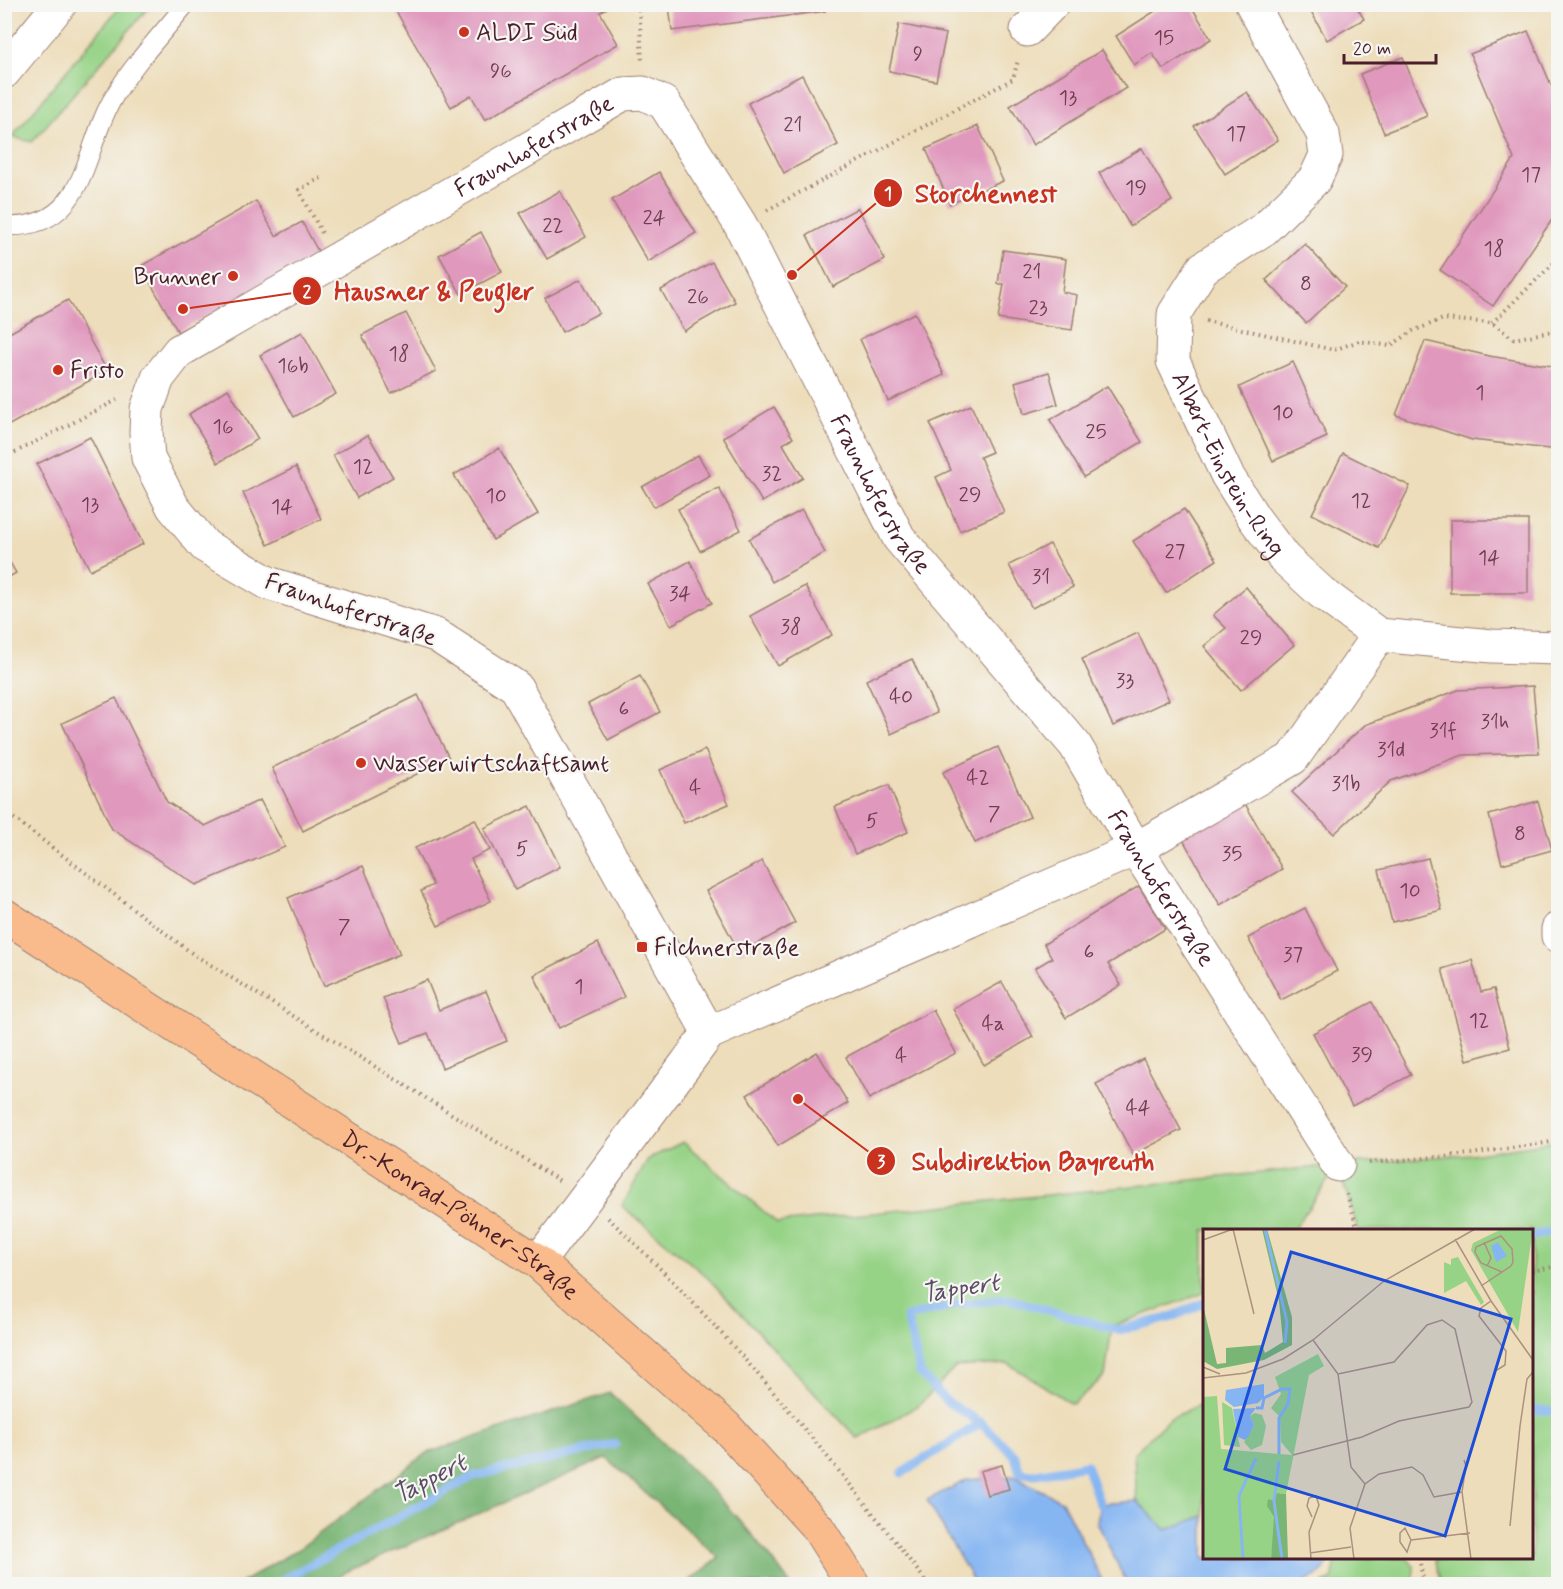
<svg xmlns="http://www.w3.org/2000/svg" width="1563" height="1589" font-family="Mynerve,sans-serif">
	<rect width="100%" height="100%" fill="#f6f6f2"/>
	<filter id="ink" filterUnits="userSpaceOnUse"><feTurbulence type="fractalNoise" baseFrequency=".0167" numOctaves="2"/><feDisplacementMap in="SourceGraphic" scale="12" xChannelSelector="R" yChannelSelector="G"/><feConvolveMatrix kernelMatrix="1 2 1 2 8 2 1 2 1" color-interpolation-filters="sRGB"/></filter>
	<filter id="wash" filterUnits="userSpaceOnUse"><feTurbulence type="fractalNoise" baseFrequency=".008" numOctaves="4" result="noise"/><feDisplacementMap in="SourceGraphic" scale="24" xChannelSelector="R" yChannelSelector="G"/><feGaussianBlur stdDeviation="1.35" result="paint"/><feColorMatrix in="noise" values="0 0 0 0 0 0 0 0 0 0 0 0 0 0 0 0 0 1.4 0 .05"/><feComposite in="paint" operator="in"/></filter>
	<g filter="url(#wash)">
		<rect width="100%" height="100%" fill="#edddba"/>
		<!-- green -->
		<g fill="#97d387" stroke="#707959" stroke-width="1.5">
			<polygon points="121,5 151,5 32,142 12,137"/>
			<polygon points="1558,1141 1558,1584 1441,1584 1435,1558 1532,1558 1532,1230 1358,1230 1338,1166 1293,1230 1204,1230 1204,1293 1112,1326 1105,1376 1072,1404 1009,1364 956,1367 918,1406 858,1439 706,1276 622,1206 648,1159 683,1142 777,1223 1338,1165 1471,1154"/>
			<polygon points="1201,1404 1204,1405 1204,1516 1166,1530 1137,1501 1134,1453 1169,1419"/>
			<polygon points="1337,1558 1408,1558 1414,1566 1413,1584 1322,1584 1332,1580"/>
		</g>
		<!-- forest -->
		<path fill="#79b574" stroke="#626a50" stroke-width="1.5" d="M610 1393C673 1452 741 1513 790 1584H685L719 1558 606 1458 348 1571 324 1584H239L300 1548 427 1453Z"/>
		<!-- water -->
		<g fill="#86b6f2" stroke="#686a8e" stroke-width="1.5">
			<polygon points="1013,1476 1062,1501 1104,1584 975,1584 927,1500 967,1480"/>
			<path d="M1137 1501 1166 1530 1204 1516V1558H1330C1328 1570 1312 1580 1300 1584H1127L1097 1522 1100 1504Z"/>
		</g>
		<g fill="none" stroke-linecap="round" stroke-linejoin="round">
			<!-- stream -->
			<g stroke="#86b6f2" stroke-width="9">
				<polyline points="1532,1236 1558,1230"/>
				<polyline points="1532,1410 1558,1411"/>
				<polyline points="902,1473 981,1423"/>
				<polyline points="1100,1504 1086,1465 1036,1474 1020,1473 1015,1456 981,1423 946,1401 920,1373 907,1317 959,1304 1009,1299 1118,1330 1169,1318 1204,1303"/>
				<polyline points="275,1584 474,1476 615,1444"/>
			</g>
		</g>
		<g id="blocks">
			<!-- building -->
			<g fill="#e098bd">
				<polygon points="392,4 614,4 600,12 618,44 485,120 471,95 451,107"/>
				<polygon points="1166,4 1190,4 1211,39 1163,69 1152,53 1134,65 1116,36"/>
				<polygon points="1307,4 1355,4 1364,19 1327,40"/>
				<polygon points="669,5 824,5 825,11 672,31"/>
				<polygon points="899,24 946,34 936,81 889,71"/>
				<polygon points="1528,31 1558,101 1558,211 1493,306 1440,270 1514,159 1470,54"/>
				<polygon points="1102,50 1126,88 1033,145 1010,106"/>
				<polygon points="1403,57 1427,116 1384,133 1360,74"/>
				<polygon points="802,75 838,145 784,173 748,103"/>
				<polygon points="1247,92 1278,140 1225,174 1194,126"/>
				<polygon points="978,126 1003,181 950,204 926,149"/>
				<polygon points="1142,148 1172,201 1130,226 1099,173"/>
				<polygon points="659,172 696,233 648,262 612,200"/>
				<polygon points="560,191 586,237 547,259 520,213"/>
				<polygon points="256,201 276,236 302,222 319,253 178,332 141,266"/>
				<polygon points="858,208 885,260 833,287 807,235"/>
				<polygon points="481,232 502,272 461,294 439,255"/>
				<polygon points="1305,244 1345,287 1306,323 1266,280"/>
				<polygon points="1003,250 1066,259 1062,292 1077,295 1072,330 998,319 1004,284 998,284"/>
				<polygon points="712,262 735,302 684,331 661,290"/>
				<polygon points="581,279 599,313 562,332 545,298"/>
				<polygon points="68,300 107,371 4,428 4,336"/>
				<polygon points="406,313 436,371 391,393 362,335"/>
				<polygon points="915,313 944,375 888,401 860,339"/>
				<polygon points="302,332 336,394 294,417 260,355"/>
				<polygon points="1425,341 1489,356 1558,367 1558,450 1472,440 1396,415"/>
				<polygon points="1293,362 1327,437 1273,461 1239,387"/>
				<polygon points="1049,372 1058,404 1024,414 1015,382"/>
				<polygon points="1107,386 1142,442 1084,477 1050,420"/>
				<polygon points="228,389 258,439 218,463 189,414"/>
				<polygon points="971,405 992,452 980,457 1004,512 960,531 936,477 951,470 930,423"/>
				<polygon points="774,407 793,438 783,444 803,478 762,502 723,437"/>
				<polygon points="368,435 393,477 357,498 333,455"/>
				<polygon points="90,437 143,544 90,570 37,464"/>
				<polygon points="499,448 538,514 493,540 454,475"/>
				<polygon points="1343,453 1410,486 1379,548 1312,514"/>
				<polygon points="698,455 710,475 654,507 642,487"/>
				<polygon points="296,467 321,519 268,545 243,493"/>
				<polygon points="719,488 741,530 700,551 678,509"/>
				<polygon points="1184,509 1217,560 1166,593 1133,541"/>
				<polygon points="802,510 825,553 772,582 749,539"/>
				<rect x="1450" y="520" width="78" height="73"/>
				<polygon points="1050,544 1073,587 1032,608 1009,565"/>
				<polygon points="4,552 16,573 4,580"/>
				<polygon points="690,561 712,603 671,625 648,584"/>
				<polygon points="805,586 832,635 778,666 750,616"/>
				<polygon points="1246,587 1294,645 1241,690 1204,646 1226,628 1213,615"/>
				<polygon points="1138,633 1169,700 1113,726 1082,659"/>
				<polygon points="912,659 937,713 891,734 866,680"/>
				<polygon points="640,676 660,712 608,740 588,704"/>
				<polygon points="1533,686 1539,753 1463,755 1391,781 1334,834 1292,792 1365,725 1458,690"/>
				<polygon points="418,695 449,758 303,831 272,768"/>
				<polygon points="116,698 167,802 205,826 260,800 285,847 196,885 112,829 62,723"/>
				<polygon points="998,747 1030,817 975,843 943,772"/>
				<polygon points="705,750 729,804 684,823 660,770"/>
				<polygon points="889,785 908,832 855,854 835,807"/>
				<polygon points="1243,800 1282,869 1220,905 1181,836"/>
				<polygon points="1538,801 1552,850 1502,864 1489,815"/>
				<polygon points="530,806 560,867 515,890 484,828"/>
				<polygon points="475,819 490,850 471,859 491,901 438,926 421,891 433,885 415,848"/>
				<polygon points="1428,858 1442,910 1392,922 1379,870"/>
				<polygon points="762,861 795,923 740,953 706,891"/>
				<polygon points="363,866 400,954 324,986 288,898"/>
				<polygon points="1139,886 1165,929 1108,964 1121,985 1066,1018 1035,968 1052,958 1044,944"/>
				<polygon points="1305,908 1337,971 1281,1000 1248,938"/>
				<polygon points="598,943 624,997 559,1028 534,975"/>
				<polygon points="1472,960 1481,992 1494,989 1510,1048 1467,1060 1442,969"/>
				<polygon points="427,980 439,1010 486,991 507,1041 442,1068 428,1033 402,1043 383,998"/>
				<polygon points="1002,982 1033,1037 984,1065 953,1009"/>
				<polygon points="1372,1002 1411,1075 1352,1106 1313,1033"/>
				<polygon points="933,1010 956,1053 869,1099 846,1057"/>
				<polygon points="1558,1011 1558,1031 1553,1013"/>
				<polygon points="817,1052 848,1103 778,1146 747,1095"/>
				<polygon points="1143,1059 1181,1130 1133,1155 1096,1084"/>
				<polygon points="1002,1465 1009,1489 987,1495 980,1471"/>
			</g>
		</g>
	</g>
	<g filter="url(#ink)">
		<use href="#blocks" fill-opacity="0" stroke="#9c7e72" stroke-width="1.5"/>
		<g fill="none" stroke-linecap="round" stroke-linejoin="round">
			<!-- service casing -->
			<g stroke="#9c7e72" stroke-width="20">
				<path id="service" d="M4 226C89 231 82 147 115 95 134 63 162 34 186 4"/>
			</g>
			<!-- minor casing -->
			<g stroke="#9c7e72" stroke-width="35">
				<g id="minor">
					<path id="s1" d="M1252 4 1323 134 1326 155 1315 179 1264 229 1203 268 1174 314 1173 361 1227 475 1254 518 1284 558 1322 593 1379 635 1492 646 1558 648"/>
					<polyline points="1027,30 1052,4"/>
					<polyline points="4,72 60,4"/>
					<polyline points="1558,929 1558,936"/>
					<path id="s2" d="M709 1033 516 687 436 635 268 583 205 546 173 507 148 458 146 432 147 409 158 378 179 351 623 94 643 93 664 103 740 224 899 538 1075 745 1136 849 1338 1165"/>
					<polyline points="538,1262 709,1033 1136,849 1293,758 1379,635"/>
				</g>
			</g>
			<!-- primary casing -->
			<g stroke="#9c7e72" stroke-width="35">
				<g id="primary">
					<path id="s3" d="M4 915 538 1262 726 1427 818 1528 853 1584"/>
				</g>
			</g>
			<!-- path -->
			<g stroke="#9c7e72" stroke-width="4" stroke-dasharray="1.5 4.5" stroke-linecap="butt">
				<polyline points="639,4 642,62"/>
				<polyline points="321,178 299,190 322,233"/>
				<polyline points="767,210 1013,79 1018,60"/>
				<polyline points="1206,321 1334,350 1359,341 1390,346 1413,331 1443,319 1492,323 1514,339 1558,330"/>
				<polyline points="1492,323 1558,259"/>
				<polyline points="4,458 117,400"/>
				<polyline points="4,811 193,954 560,1181"/>
				<polyline points="1369,1163 1471,1154 1558,1141"/>
				<polyline points="1347,1194 1358,1230"/>
				<path d="M608 1218C727 1329 829 1456 928 1584"/>
				<polyline points="1532,1271 1558,1266"/>
				<polyline points="1419,1558 1424,1584"/>
			</g>
			<!-- service -->
			<use href="#service" stroke="#fff" stroke-width="18"/>
			<!-- minor -->
			<use href="#minor" stroke="#fff" stroke-width="33"/>
			<!-- primary -->
			<use href="#primary" stroke="#fabb8c" stroke-width="33"/>
		</g>
	</g>
	<!-- markers -->
	<g fill="#c8321e" stroke="#f6f6f2" stroke-width="2">
		<circle cx="464" cy="32" r="6"/>
		<circle cx="233" cy="276" r="6"/>
		<circle cx="58" cy="370" r="6"/>
		<circle cx="361" cy="763" r="6"/>
		<rect x="636" y="941" width="12" height="12" rx="3"/>
	</g>
	<g text-anchor="middle" stroke-width="4.5" stroke-linejoin="round" paint-order="stroke">
		<!-- number labels -->
		<g font-size="21" fill="#703d50">
			<text x="1164" y="44">15</text>
			<text x="918" y="60">9</text>
			<text x="501" y="77">96</text>
			<text x="1068" y="104">13</text>
			<text x="793" y="131">21</text>
			<text x="1236" y="140">17</text>
			<text x="1531" y="181">17</text>
			<text x="1136" y="194">19</text>
			<text x="654" y="224">24</text>
			<text x="553" y="232">22</text>
			<text x="1494" y="255">18</text>
			<text x="1032" y="278">21</text>
			<text x="1306" y="290">8</text>
			<text x="698" y="303">26</text>
			<text x="1038" y="314">23</text>
			<text x="399" y="360">18</text>
			<text x="293" y="372">16b</text>
			<text x="1480" y="399">1</text>
			<text x="1283" y="419">10</text>
			<text x="223" y="433">16</text>
			<text x="1096" y="438">25</text>
			<text x="363" y="473">12</text>
			<text x="772" y="480">32</text>
			<text x="970" y="501">29</text>
			<text x="496" y="502">10</text>
			<text x="1361" y="507">12</text>
			<text x="90" y="511">13</text>
			<text x="282" y="513">14</text>
			<text x="1175" y="558">27</text>
			<text x="1489" y="564">14</text>
			<text x="1041" y="583">31</text>
			<text x="680" y="600">34</text>
			<text x="791" y="633">38</text>
			<text x="1251" y="644">29</text>
			<text x="1125" y="687">33</text>
			<text x="901" y="703">40</text>
			<text x="624" y="715">6</text>
			<text x="1495" y="728">31h</text>
			<text x="1443" y="737">31f</text>
			<text x="1391" y="756">31d</text>
			<text x="978" y="784">42</text>
			<text x="1346" y="790">31b</text>
			<text x="695" y="794">4</text>
			<text x="994" y="820">7</text>
			<text x="872" y="827">5</text>
			<text x="1520" y="840">8</text>
			<text x="522" y="855">5</text>
			<text x="1232" y="860">35</text>
			<text x="1410" y="897">10</text>
			<text x="344" y="933">7</text>
			<text x="1089" y="958">6</text>
			<text x="1293" y="961">37</text>
			<text x="579" y="993">1</text>
			<text x="1479" y="1027">12</text>
			<text x="993" y="1030">4a</text>
			<text x="1362" y="1061">39</text>
			<text x="901" y="1062">4</text>
			<text x="1138" y="1114">44</text>
		</g>
		<!-- poi labels -->
		<g font-size="24" fill="#4a1f2b" stroke="#f6f6f2" text-anchor="start">
			<text x="476" y="40">ALDI Süd</text>
			<text x="221" y="284" text-anchor="end">Brunner</text>
			<text x="70" y="378">Fristo</text>
			<text x="373" y="771">Wasserwirtschaftsamt</text>
			<text x="654" y="955">Filchnerstraße</text>
		</g>
		<!-- street labels -->
		<g font-size="24" fill="#4a1f2b" stroke="#f6f6f2">
			<text dy="8" stroke="none"><textPath href="#s2" startOffset="1372">Fraunhoferstraße</textPath></text>
			<text dy="8" stroke="none"><textPath href="#s1" startOffset="558">Albert-Einstein-Ring</textPath></text>
			<text dy="8" stroke="none"><textPath href="#s2" startOffset="1966">Fraunhoferstraße</textPath></text>
			<text transform="translate(351 609) rotate(19)" y="8">Fraunhoferstraße</text>
			<text dy="8" stroke="none"><textPath href="#s2" startOffset="2452">Fraunhoferstraße</textPath></text>
			<text dy="8" stroke="none"><textPath href="#s3" startOffset="546">Dr.-Konrad-Pöhner-Straße</textPath></text>
		</g>
		<!-- water labels -->
		<g font-size="26" font-style="italic" fill="#5c4c67" stroke="#f6f6f2">
			<text transform="translate(960 1287) rotate(-9)" y="9">Tappert</text>
			<text transform="translate(429 1478) rotate(-27)" y="9">Tappert</text>
		</g>
	</g>
	<!-- overview -->
	<g transform="translate(1203 1229)">
		<rect width="330" height="330" fill="#edddba"/>
		<path d="M299 0H330L315 103 268 21 270 14ZM255 28 281 73 278 76 263 52 241 64V33L248 36V30ZM115 125 121 137 106 146 83 265 75 264 71 271 65 270 72 292 68 330H0V168L14 167 18 220 89 226 78 213 77 188 68 179 78 165 72 148ZM19 173 29 179 37 218 21 216ZM52 184 59 186 63 197 59 216 48 221 41 213 51 196 47 187Z" fill="#97d387"/>
		<path d="M59 0H64L89 88V116L61 131 14 140 0 132V76L14 135 23 134V119L59 116 62 124 80 113 76 72ZM74 264 83 265 85 330H68L71 288 64 277 65 270 71 271Z" fill="#79b574"/>
		<path d="M295 13 304 27 293 33 288 17ZM61 155V168L55 174 31 178 22 171 23 161ZM53 179 47 187 51 196 45 208 42 211 35 208 30 180Z" fill="#86b6f2"/>
		<path fill="none" stroke="#86b6f2" stroke-width="3" d="M62 0 84 93 82 114M53 179H59L61 169 79 160H87L85 175 76 189V225M76 232 71 272 79 330M40 330 36 267 53 229"/>
		<path fill="none" stroke="#ac9181" stroke-width="1.5" d="M30 0 51 85M252 10 288 72 330 131M0 11 30 0M281 13 288 29 284 37M278 57 308 37 310 33 309 20 298 7 273 18 272 23 278 34 299 43M288 72 278 79 276 87 303 122 302 136 294 141M110 111 135 145 148 238 162 255M0 138 17 145M0 149 43 144 80 130 110 111 181 52 272 0M90 226 159 208 196 192 266 178 269 173 252 100 239 91 224 96 191 133 135 145M259 263 263 237 261 231M307 297 317 197 324 150 330 143M202 299 208 311 204 323 197 313V304ZM208 311 267 304M107 324 148 318M108 330 106 303 116 276 113 267 106 269 104 277 109 288M151 330 147 299 162 255 176 245 209 238 220 246 231 268 259 263 268 330"/>
		<path fill="#1d4ed8" fill-opacity="0.15" stroke="#1d4ed8" stroke-width="3" d="M88 23 308 90 242 307 22 240Z"/>
		<rect width="330" height="330" fill="none" stroke="#4a1f2b" stroke-width="3"/>
	</g>
	<!-- callouts -->
	<path fill="none" stroke="#c8321e" stroke-width="2" d="M792 275L888 193M183 309L307 291M798 1099L881 1161"/>
	<g fill="#c8321e" stroke="#f6f6f2" stroke-width="2">
		<circle cx="792" cy="275" r="6"/>
		<circle cx="183" cy="309" r="6"/>
		<circle cx="798" cy="1099" r="6"/>
		<circle cx="888" cy="193" r="15"/>
		<circle cx="307" cy="291" r="15"/>
		<circle cx="881" cy="1161" r="15"/>
	</g>
	<g font-size="18" text-anchor="middle" font-weight="bold" fill="#fff">
		<text x="888" y="199">1</text>
		<text x="307" y="297">2</text>
		<text x="881" y="1167">3</text>
	</g>
	<g font-size="26" text-anchor="middle" font-weight="bold" fill="#c8321e" stroke="#f6f6f2" stroke-width="4.5" stroke-linejoin="round" paint-order="stroke">
		<text x="986" y="202">Storchennest</text>
		<text x="434" y="300">Hausner &amp; Peugler</text>
		<text x="1033" y="1170">Subdirektion Bayreuth</text>
	</g>
	<!-- margin -->
	<rect width="1563" height="1589" fill="none" stroke="#f6f6f2" stroke-width="24"/>
	<!-- scale -->
	<path d="M1344 54v9h92v-9" fill="none" stroke="#4a1f2b" stroke-width="3"/>
	<text x="1353" y="54" font-size="18" fill="#4a1f2b" stroke="#f6f6f2" stroke-width="4.5" paint-order="stroke">20 m</text>
</svg>
